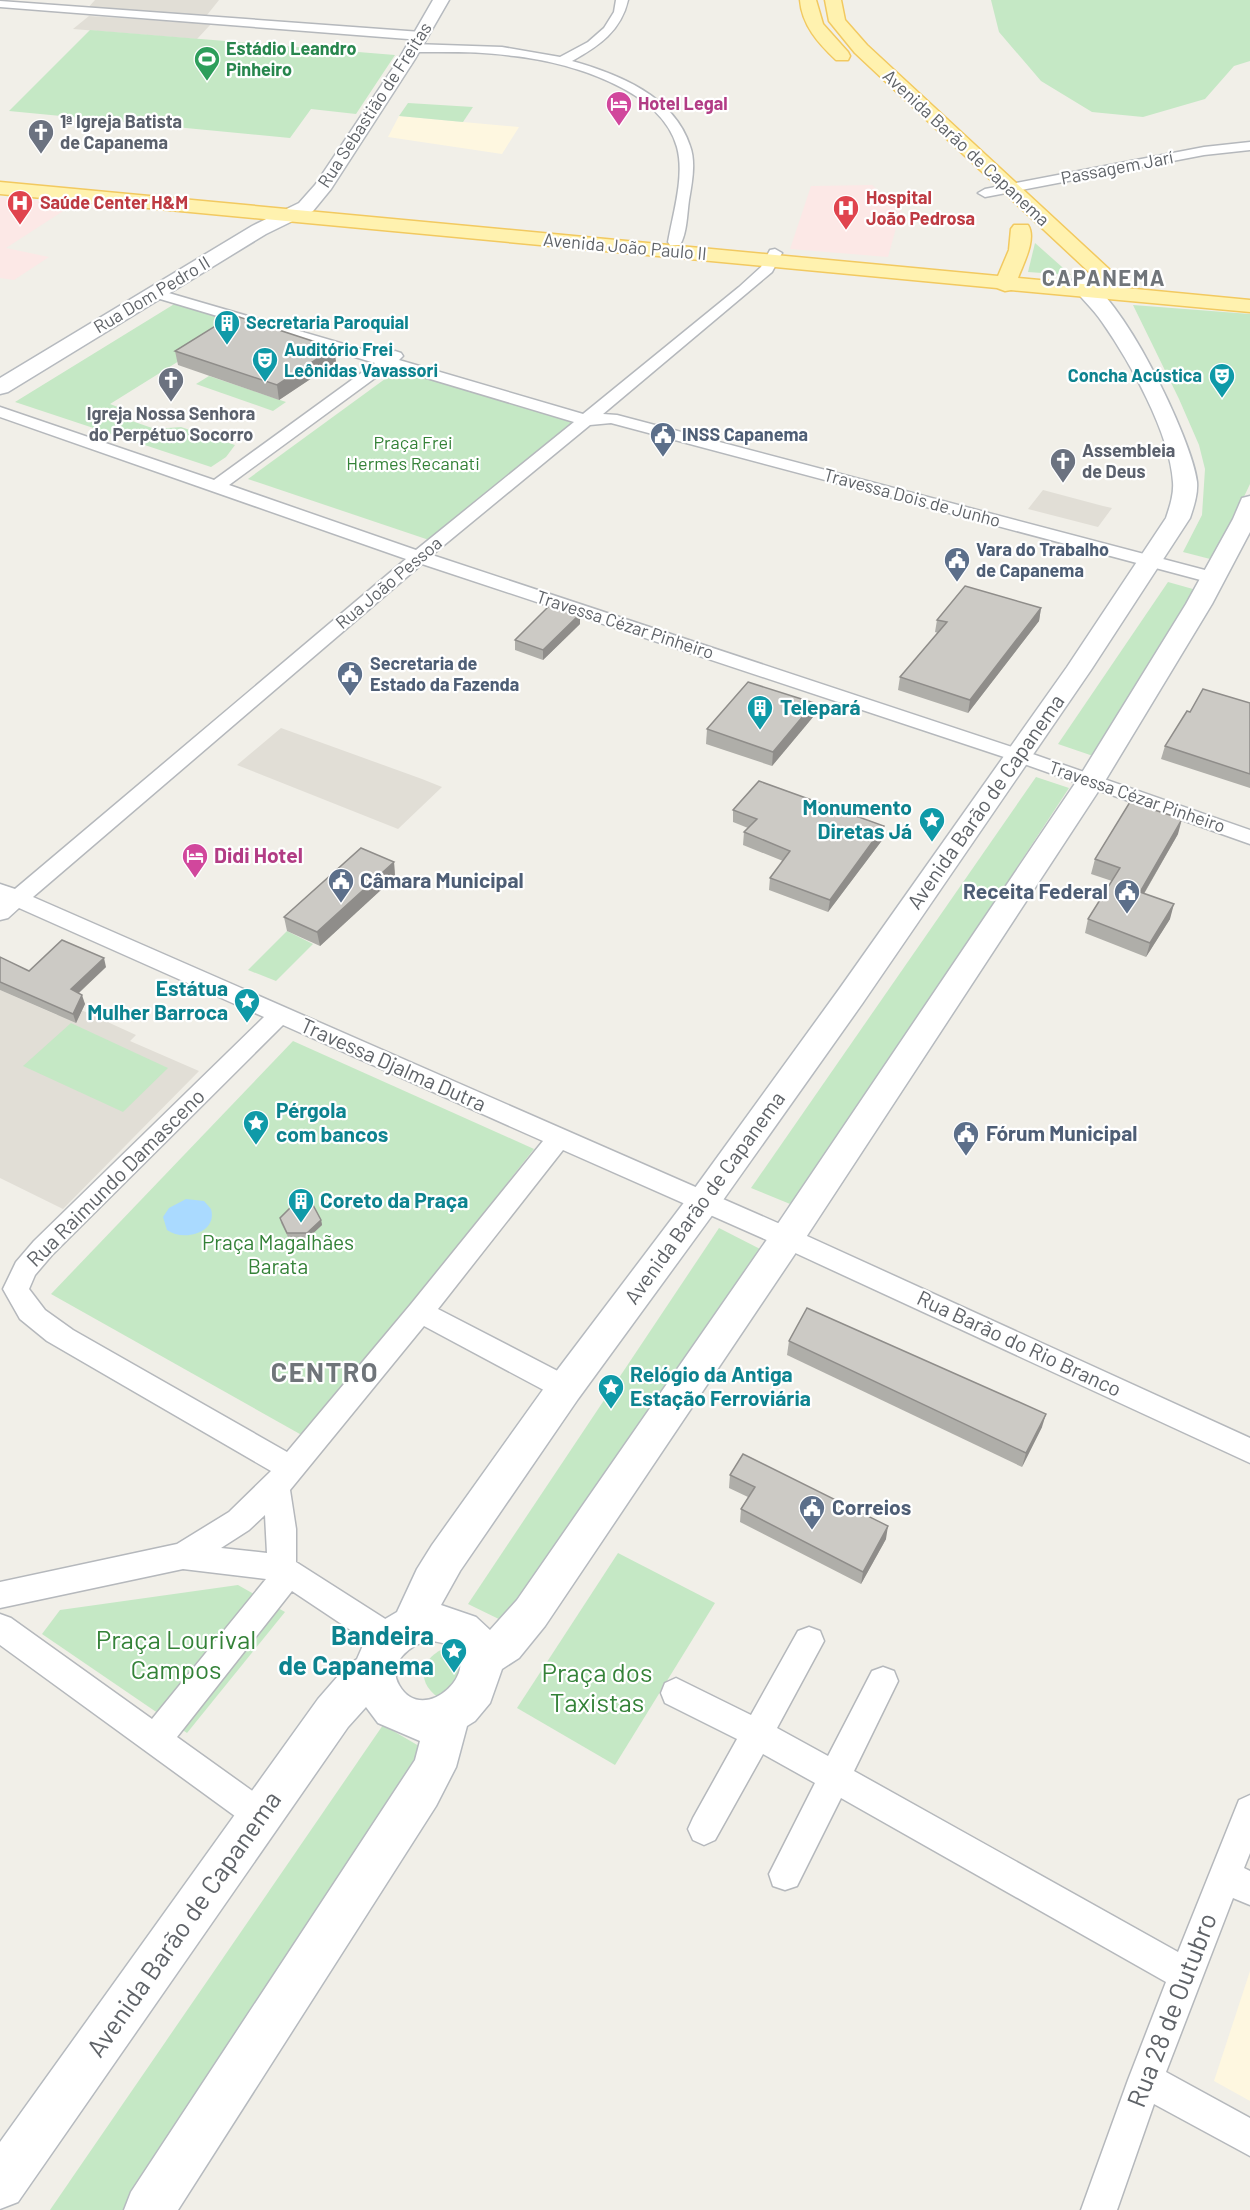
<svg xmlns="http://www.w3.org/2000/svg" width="1250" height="2210" font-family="Barlow,sans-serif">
	<rect width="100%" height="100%" fill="#f1efe8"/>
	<!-- commercial -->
	<g fill="#fef7e0">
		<polygon points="399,116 463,122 519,127 502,154 388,137"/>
		<polygon points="1250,1971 1250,2101 1214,2081"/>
	</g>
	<!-- education -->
	<g fill="#e1ded6">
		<polygon points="95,0 219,0 207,15 87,9"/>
		<polygon points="89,16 211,24 197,39 73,29"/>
		<polygon points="1043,490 1103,506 1112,508 1098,527 1028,509"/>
		<polygon points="281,728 422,779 442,787 398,829 237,765"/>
		<polygon points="0,990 57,1015 68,1004 136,1035 130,1041 199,1071 63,1209 0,1178"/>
	</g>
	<!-- medical -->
	<g fill="#fce8e6">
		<polygon points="872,185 901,210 888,257 790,249 811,186"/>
		<polygon points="0,197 74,204 6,248 49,257 14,280 0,278"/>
	</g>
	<!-- green -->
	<g fill="#c5e8c5">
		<polygon points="991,0 1250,0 1250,61 1234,66 1205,99 1143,117 1092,112 1041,81 999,32"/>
		<polygon points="90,30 395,55 356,114 311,109 290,138 9,111"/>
		<polygon points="408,103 473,107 463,122 399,116"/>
		<polygon points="1035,243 1071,275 1028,272"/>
		<polygon points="176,303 240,323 110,404 131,412 129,420 155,429 181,427 235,445 226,457 211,467 15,402"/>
		<polygon points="1133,305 1250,314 1250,484 1214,560 1183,552 1202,515 1205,469 1199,445 1179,399"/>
		<polygon points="400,368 577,419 429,540 248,479"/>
		<polygon points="209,376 286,402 273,411 196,384"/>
		<polygon points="1168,582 1200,591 1096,757 1058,744"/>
		<polygon points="1036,777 1069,788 795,1206 751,1188"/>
		<polygon points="287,931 313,944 276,981 248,970"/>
		<polygon points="71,1023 168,1068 123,1112 23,1066"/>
		<polygon points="293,1041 534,1149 307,1438 51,1294"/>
		<polygon points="719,1228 764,1251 515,1627 468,1604"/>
		<polygon points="618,1553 715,1603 615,1765 517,1708"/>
		<polygon points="238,1585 285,1612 187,1733 42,1634 60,1610"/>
		<path d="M452 1646 481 1664 439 1698C412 1680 424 1652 452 1646Z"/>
		<polygon points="383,1725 431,1753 132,2210 50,2210"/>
	</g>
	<!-- water -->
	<path fill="#aadaff" d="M186 1199 204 1201 211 1209C218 1233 183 1242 167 1230L163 1217 169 1208Z"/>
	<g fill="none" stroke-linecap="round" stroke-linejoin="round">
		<!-- street casing -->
		<g stroke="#b5b8bc" stroke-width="3">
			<g id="street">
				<path d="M616 0H628C621 31 599 46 572 61 618 74 674 96 690 146 696 162 692 183 689 200 687 214 687 233 680 245H670L668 242C673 213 685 176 677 147 661 88 567 62 514 56 480 51 446 52 413 52L407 48 413 44 502 47 560 57 588 42 604 28 614 12Z"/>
				<polygon points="0,1 421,32 427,36 421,40 0,7"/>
				<polygon points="1250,142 1250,150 1204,155 985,197 978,193 985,189 1204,147"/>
				<path d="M775 249 782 253 772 272 603 414 617 415 1220 574 1223 578 1220 582H1208L611 423 590 425 432 555 1024 751 1250 830V844L1010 759 422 564 33 897 796 1231 1250 1438V1463L778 1245 563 1150 438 1309 575 1380 579 1388 575 1396 565 1399 555 1396 424 1326 290 1490 296 1529V1562L401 1629 405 1639 401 1649 390 1653 379 1649 292 1591 177 1737 272 1805 277 1816 272 1827 261 1832 250 1827 0 1645V1614L11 1618 152 1719 266 1579 183 1569 0 1608V1582L177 1544 229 1512 271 1471 47 1341 20 1319 3 1289 16 1262 34 1241 264 1017 19 908 8 918 0 920V884L15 889 406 559 0 417V407L214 480 375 363 150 296 148 293 155 289 385 356 395 351 401 353 403 356 399 360 583 414 739 287 761 267 770 250ZM390 367 574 422 416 550 229 485ZM283 1025 543 1141 411 1304 287 1452 73 1330 45 1310 29 1289 35 1275 52 1255ZM265 1515 267 1553 221 1548 249 1530Z"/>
				<polygon points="809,1627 820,1631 824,1641 777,1728 828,1756 872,1671 883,1667 894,1671 898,1681 854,1771 1178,1952 1239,1800 1250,1795 1250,1853 1244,1868 1250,1871 1250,1905 1233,1898 1166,2072 1250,2118 1250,2156 1154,2104 1117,2210 1081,2210 1128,2080 1166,1982 841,1798 797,1886 785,1890 773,1886 769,1874 815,1783 763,1754 715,1840 704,1845 693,1840 688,1829 693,1818 737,1739 665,1703 661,1693 665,1683 676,1678 751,1715 798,1631"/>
			</g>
		</g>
		<!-- secondary casing -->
		<g stroke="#b6babf" stroke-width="3">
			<g id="secondary">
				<polygon points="433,0 449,0 415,59 331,189 313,211 266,234 8,392 0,394 0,378 252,226 299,203 315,185 399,59"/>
				<path d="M1080 277C1119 287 1193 441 1197 482 1198 494 1194 506 1190 518L1091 670 862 1004 716 1210 578 1399 460 1571 441 1605 476 1617 490 1630 517 1600 775 1228 1078 779 1186 604 1233 519 1242 498 1250 496V532L1212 604 1105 781 799 1248 545 1626 519 1658 502 1669 490 1703 475 1721 467 1726 456 1767 436 1806 178 2210H124L131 2192 415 1760 420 1741 378 1723 366 1707 348 1727 18 2202 0 2209V2142L318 1699 345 1668 357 1659 368 1634 375 1625 397 1612 417 1569 432 1545 552 1377 692 1192 840 988 1067 667 1166 518C1170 506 1174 494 1173 482 1170 433 1130 362 1102 322 1093 308 1079 297 1070 283L1073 279ZM430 1640C435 1642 443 1642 448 1645 487 1666 424 1729 399 1685 386 1663 411 1644 430 1640Z"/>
			</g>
		</g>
		<!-- primary casing -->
		<g stroke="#f2c960" stroke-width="3">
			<g id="primary">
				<path d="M800 0H816L823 24 848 52 850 56 848 60H836C818 43 802 25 800 0Z"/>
				<path d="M825 0H841L845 20 867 45 1123 282 1126 286 1125 288 1250 300V312L1011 290 1005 291 997 288 0 194V182L998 276 1009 250 1011 229 1014 225H1028C1037 239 1023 264 1018 278L1104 286 855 53 829 21Z"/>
			</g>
		</g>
		<!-- street -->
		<use href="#street" fill="#fff" fill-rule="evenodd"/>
		<!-- secondary -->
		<use href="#secondary" fill="#fff" fill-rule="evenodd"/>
		<!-- primary -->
		<use href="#primary" fill="#fff2af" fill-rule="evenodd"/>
	</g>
	<!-- wall -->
	<g fill="#afaea9">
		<polygon points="334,348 336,362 279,400 178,365 175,351"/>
		<polygon points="1041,608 1039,621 968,713 898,690 900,677 938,633 935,632 937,620"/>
		<polygon points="580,624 543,660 515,650 515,640"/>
		<polygon points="814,703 813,717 772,766 706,744 707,729"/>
		<polygon points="1250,703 1250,788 1161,759 1165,746 1190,712"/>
		<polygon points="733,810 884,826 883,839 828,912 769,890 770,878 783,861 743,845 744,832 748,828 733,822"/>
		<polygon points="1178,834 1144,894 1170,919 1146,957 1085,933 1088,919 1112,881 1091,874 1095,859"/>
		<polygon points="394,862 395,877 320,946 287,931 284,917"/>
		<polygon points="0,957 29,971 106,967 79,993 85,1004 76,1023 0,990"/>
		<polygon points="280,1218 321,1220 322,1225 308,1238 288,1237 281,1223"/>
		<polygon points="789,1341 1042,1427 1022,1467 787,1355"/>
		<polygon points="730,1475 886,1539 861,1584 740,1522 741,1509 748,1497 729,1488"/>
	</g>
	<!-- shaded-wall -->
	<g fill="#8f8d8a">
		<polygon points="334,348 336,362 279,400 277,385"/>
		<polygon points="1041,608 1039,621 968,713 970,700"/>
		<polygon points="580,614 580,624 543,660 543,650"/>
		<polygon points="814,703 813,717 772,766 773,752"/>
		<polygon points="1182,819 1178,834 1136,907 1140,892"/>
		<polygon points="884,826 883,839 828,912 830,900"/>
		<polygon points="394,862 395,877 320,946 317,932"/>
		<polygon points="1174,904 1170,919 1146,957 1150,943"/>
		<polygon points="104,958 106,967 73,998 71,989"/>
		<polygon points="82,995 85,1004 76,1023 73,1014"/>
		<polygon points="321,1220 322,1225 308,1238 307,1233"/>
		<polygon points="1046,1414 1042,1427 1022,1467 1026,1453"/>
		<polygon points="888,1526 886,1539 861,1584 863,1572"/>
	</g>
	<!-- building -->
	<g fill="#cccac5" stroke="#8f8d8a" stroke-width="1.5">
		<polygon points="233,315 334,348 277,385 175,351"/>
		<polygon points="965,586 1041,608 970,700 900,677 947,622 937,620"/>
		<polygon points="550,605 580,614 543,650 515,640"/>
		<polygon points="748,682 814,703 773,752 707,729"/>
		<polygon points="1203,689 1250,703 1250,774 1165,746 1187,711 1190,712"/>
		<polygon points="759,781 884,826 830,900 770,878 790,851 744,832 757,819 733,810"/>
		<polygon points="1130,802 1182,819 1140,892 1174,904 1150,943 1088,919 1120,868 1095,859"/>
		<polygon points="361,848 394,862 317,932 284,917"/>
		<polygon points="62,940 104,958 71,989 82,995 73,1014 0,982 0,957 29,971"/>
		<polygon points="293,1205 313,1205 321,1220 307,1233 287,1233 280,1218"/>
		<polygon points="807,1308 1046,1414 1026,1453 789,1341"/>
		<polygon points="743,1454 888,1526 863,1572 741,1509 755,1487 730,1475"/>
	</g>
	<!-- icons -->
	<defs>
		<g id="stadium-pin" transform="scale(1.35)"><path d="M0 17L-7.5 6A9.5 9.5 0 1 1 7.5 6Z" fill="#2e9e5b" stroke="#fff"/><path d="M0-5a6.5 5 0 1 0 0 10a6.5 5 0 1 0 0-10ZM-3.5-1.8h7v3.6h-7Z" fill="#fff"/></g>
		<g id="hotel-pin" transform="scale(1.35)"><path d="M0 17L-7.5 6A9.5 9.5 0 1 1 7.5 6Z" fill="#d1479c" stroke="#fff"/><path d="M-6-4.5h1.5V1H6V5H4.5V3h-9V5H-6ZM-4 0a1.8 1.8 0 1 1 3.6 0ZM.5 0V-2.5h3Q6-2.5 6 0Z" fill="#fff"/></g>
		<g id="church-pin" transform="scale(1.35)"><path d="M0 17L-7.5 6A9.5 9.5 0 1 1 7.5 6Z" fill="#6b7280" stroke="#fff"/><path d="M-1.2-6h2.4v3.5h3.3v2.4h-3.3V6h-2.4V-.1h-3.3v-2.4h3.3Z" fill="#fff"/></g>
		<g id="hospital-pin" transform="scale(1.35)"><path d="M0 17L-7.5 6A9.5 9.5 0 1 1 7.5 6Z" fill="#e0444e" stroke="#fff"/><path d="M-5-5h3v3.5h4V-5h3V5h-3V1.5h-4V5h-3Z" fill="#fff"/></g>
		<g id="building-pin" transform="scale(1.35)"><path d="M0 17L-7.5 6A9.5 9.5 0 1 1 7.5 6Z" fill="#0f9aa8" stroke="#fff"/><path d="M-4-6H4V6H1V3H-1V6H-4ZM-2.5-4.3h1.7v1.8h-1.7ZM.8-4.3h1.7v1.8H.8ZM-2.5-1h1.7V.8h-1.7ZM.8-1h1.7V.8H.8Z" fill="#fff"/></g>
		<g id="theatre-pin" transform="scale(1.35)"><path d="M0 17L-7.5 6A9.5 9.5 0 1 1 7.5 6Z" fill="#0f9aa8" stroke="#fff"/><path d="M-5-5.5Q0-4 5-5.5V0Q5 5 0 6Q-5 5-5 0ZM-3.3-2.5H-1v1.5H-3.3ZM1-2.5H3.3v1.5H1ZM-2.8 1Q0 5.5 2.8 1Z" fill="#fff"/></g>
		<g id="civic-pin" transform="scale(1.35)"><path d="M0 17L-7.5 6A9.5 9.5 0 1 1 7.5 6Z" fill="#5c6f8a" stroke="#fff"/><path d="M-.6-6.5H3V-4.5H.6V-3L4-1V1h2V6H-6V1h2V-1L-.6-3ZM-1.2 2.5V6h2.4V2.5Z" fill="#fff"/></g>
		<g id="sight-pin" transform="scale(1.35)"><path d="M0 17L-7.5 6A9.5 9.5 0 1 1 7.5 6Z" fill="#0f9aa8" stroke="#fff"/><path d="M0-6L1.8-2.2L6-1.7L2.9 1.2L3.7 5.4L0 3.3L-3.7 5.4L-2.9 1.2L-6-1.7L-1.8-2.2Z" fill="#fff"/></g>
	</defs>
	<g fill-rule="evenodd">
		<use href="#stadium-pin" x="207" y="59"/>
		<use href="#hotel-pin" x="619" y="104"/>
		<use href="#church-pin" x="41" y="132"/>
		<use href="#hospital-pin" x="20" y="203"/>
		<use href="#hospital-pin" x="846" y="208"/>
		<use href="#building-pin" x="227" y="323"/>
		<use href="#theatre-pin" x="265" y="360"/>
		<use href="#theatre-pin" x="1222" y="376"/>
		<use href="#church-pin" x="171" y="380"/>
		<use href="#civic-pin" x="663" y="435"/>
		<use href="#church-pin" x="1063" y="461"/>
		<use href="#civic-pin" x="957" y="560"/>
		<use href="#civic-pin" x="350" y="674"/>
		<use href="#building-pin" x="760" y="708"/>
		<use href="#sight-pin" x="932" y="820"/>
		<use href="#hotel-pin" x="195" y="856"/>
		<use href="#civic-pin" x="341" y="881"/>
		<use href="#civic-pin" x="1127" y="892"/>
		<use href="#sight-pin" x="247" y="1001"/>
		<use href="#sight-pin" x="256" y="1123"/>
		<use href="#civic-pin" x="966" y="1134"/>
		<use href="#building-pin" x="301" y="1201"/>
		<use href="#sight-pin" x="611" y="1387"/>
		<use href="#civic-pin" x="812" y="1508"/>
		<use href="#sight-pin" x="454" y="1651"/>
	</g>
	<g text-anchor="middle" stroke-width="4.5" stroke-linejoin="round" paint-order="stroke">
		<!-- far-leisure labels -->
		<g font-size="18" font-weight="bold" fill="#27864d" stroke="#fff" text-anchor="start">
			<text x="226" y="55">Estádio Leandro<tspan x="226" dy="21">Pinheiro</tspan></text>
		</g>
		<!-- far-hotel labels -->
		<g font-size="18" font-weight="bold" fill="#b23c85" stroke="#fff" text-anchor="start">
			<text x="638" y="110">Hotel Legal</text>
		</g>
		<!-- far-street labels -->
		<g font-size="18" fill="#5f6368" stroke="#fff">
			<text transform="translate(375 105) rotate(-57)" y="6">Rua Sebastião de Freitas</text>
			<text transform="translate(966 148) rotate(43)" y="6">Avenida Barão de Capanema</text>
			<text transform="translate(1117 168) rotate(-11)" y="6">Passagem Jarí</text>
			<text transform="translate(625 247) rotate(5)" y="6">Avenida João Paulo II</text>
			<text transform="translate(152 295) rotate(-31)" y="6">Rua Dom Pedro II</text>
			<text transform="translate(912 498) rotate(15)" y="6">Travessa Dois de Junho</text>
			<text transform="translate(389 583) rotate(-40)" y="6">Rua João Pessoa</text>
			<text transform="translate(625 625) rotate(18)" y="6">Travessa Cézar Pinheiro</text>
			<text transform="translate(1137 797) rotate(19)" y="6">Travessa Cézar Pinheiro</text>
		</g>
		<!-- far-worship labels -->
		<g font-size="18" font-weight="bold" fill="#5b616d" stroke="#fff" text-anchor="start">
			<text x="60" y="128">1ª Igreja Batista<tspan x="60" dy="21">de Capanema</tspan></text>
			<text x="171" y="420" text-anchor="middle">Igreja Nossa Senhora<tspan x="171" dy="21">do Perpétuo Socorro</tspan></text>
			<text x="1082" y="457">Assembleia<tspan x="1082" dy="21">de Deus</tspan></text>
		</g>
		<!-- far-health labels -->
		<g font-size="18" font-weight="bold" fill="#be3a42" stroke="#fff" text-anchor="start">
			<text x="866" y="204">Hospital<tspan x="866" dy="21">João Pedrosa</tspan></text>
			<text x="40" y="209">Saúde Center H&amp;M</text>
		</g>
		<!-- far-culture labels -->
		<g font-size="18" font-weight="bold" fill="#0d838f" stroke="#fff" text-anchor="start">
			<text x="246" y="329">Secretaria Paroquial</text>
			<text x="284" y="356">Auditório Frei<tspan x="284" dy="21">Leônidas Vavassori</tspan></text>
			<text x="1202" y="382" text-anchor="end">Concha Acústica</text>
		</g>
		<!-- far-service labels -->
		<g font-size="18" font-weight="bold" fill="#4e5e75" stroke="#fff" text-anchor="start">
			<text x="682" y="441">INSS Capanema</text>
			<text x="976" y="556">Vara do Trabalho<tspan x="976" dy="21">de Capanema</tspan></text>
			<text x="370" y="670">Secretaria de<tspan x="370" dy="21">Estado da Fazenda</tspan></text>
		</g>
		<!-- far-park labels -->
		<g font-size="18" fill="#348238" stroke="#fff">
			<text x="413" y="449">Praça Frei<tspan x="413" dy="21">Hermes Recanati</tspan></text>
		</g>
		<!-- culture labels -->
		<g font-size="21" font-weight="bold" fill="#0d838f" stroke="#fff" text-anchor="start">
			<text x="780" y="715">Telepará</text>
			<text x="912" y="815" text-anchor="end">Monumento<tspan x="912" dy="24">Diretas Já</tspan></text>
			<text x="228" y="996" text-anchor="end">Estátua<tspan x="228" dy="24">Mulher Barroca</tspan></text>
			<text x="276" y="1118">Pérgola<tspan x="276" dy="24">com bancos</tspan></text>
			<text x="320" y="1208">Coreto da Praça</text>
			<text x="630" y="1382">Relógio da Antiga<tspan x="630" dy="24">Estação Ferroviária</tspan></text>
		</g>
		<!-- street labels -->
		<g font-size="21" fill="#5f6368" stroke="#fff">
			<text transform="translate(986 802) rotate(-55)" y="7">Avenida Barão de Capanema</text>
			<text transform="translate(393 1065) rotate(24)" y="7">Travessa Djalma Dutra</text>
			<text transform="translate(116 1178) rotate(-45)" y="7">Rua Raimundo Damasceno</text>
			<text transform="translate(705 1198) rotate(-54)" y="7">Avenida Barão de Capanema</text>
			<text transform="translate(1019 1344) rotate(25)" y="7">Rua Barão do Rio Branco</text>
		</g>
		<!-- hotel labels -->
		<g font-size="21" font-weight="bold" fill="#b23c85" stroke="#fff" text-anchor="start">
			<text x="214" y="863">Didi Hotel</text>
		</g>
		<!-- service labels -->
		<g font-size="21" font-weight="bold" fill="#4e5e75" stroke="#fff" text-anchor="start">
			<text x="360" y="888">Câmara Municipal</text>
			<text x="1108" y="899" text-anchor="end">Receita Federal</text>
			<text x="986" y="1141">Fórum Municipal</text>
			<text x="832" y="1515">Correios</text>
		</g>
		<!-- park labels -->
		<g font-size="21" fill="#348238" stroke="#fff">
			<text x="278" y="1250">Praça Magalhães<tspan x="278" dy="24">Barata</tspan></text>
		</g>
		<!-- far-district labels -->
		<g font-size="22" font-weight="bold" letter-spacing="1.5" fill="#70757a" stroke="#fff">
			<text x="1104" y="286">CAPANEMA</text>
		</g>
		<!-- near-culture labels -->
		<g font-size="26" font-weight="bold" fill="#0d838f" stroke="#fff" text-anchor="end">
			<text x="434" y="1645">Bandeira<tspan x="434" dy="30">de Capanema</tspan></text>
		</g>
		<!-- near-park labels -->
		<g font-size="26" fill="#348238" stroke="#fff">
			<text x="176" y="1649">Praça Lourival<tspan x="176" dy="30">Campos</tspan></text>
			<text x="597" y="1682">Praça dos<tspan x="597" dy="30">Taxistas</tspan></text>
		</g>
		<!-- near-street labels -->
		<g font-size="26" fill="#5f6368" stroke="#fff">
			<text transform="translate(184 1924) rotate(-55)" y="9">Avenida Barão de Capanema</text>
			<text transform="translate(1172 2010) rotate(-69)" y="9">Rua 28 de Outubro</text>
		</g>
		<!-- district labels -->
		<g font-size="27" font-weight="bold" letter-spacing="1.5" fill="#70757a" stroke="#fff">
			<text x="325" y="1382">CENTRO</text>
		</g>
	</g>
</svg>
